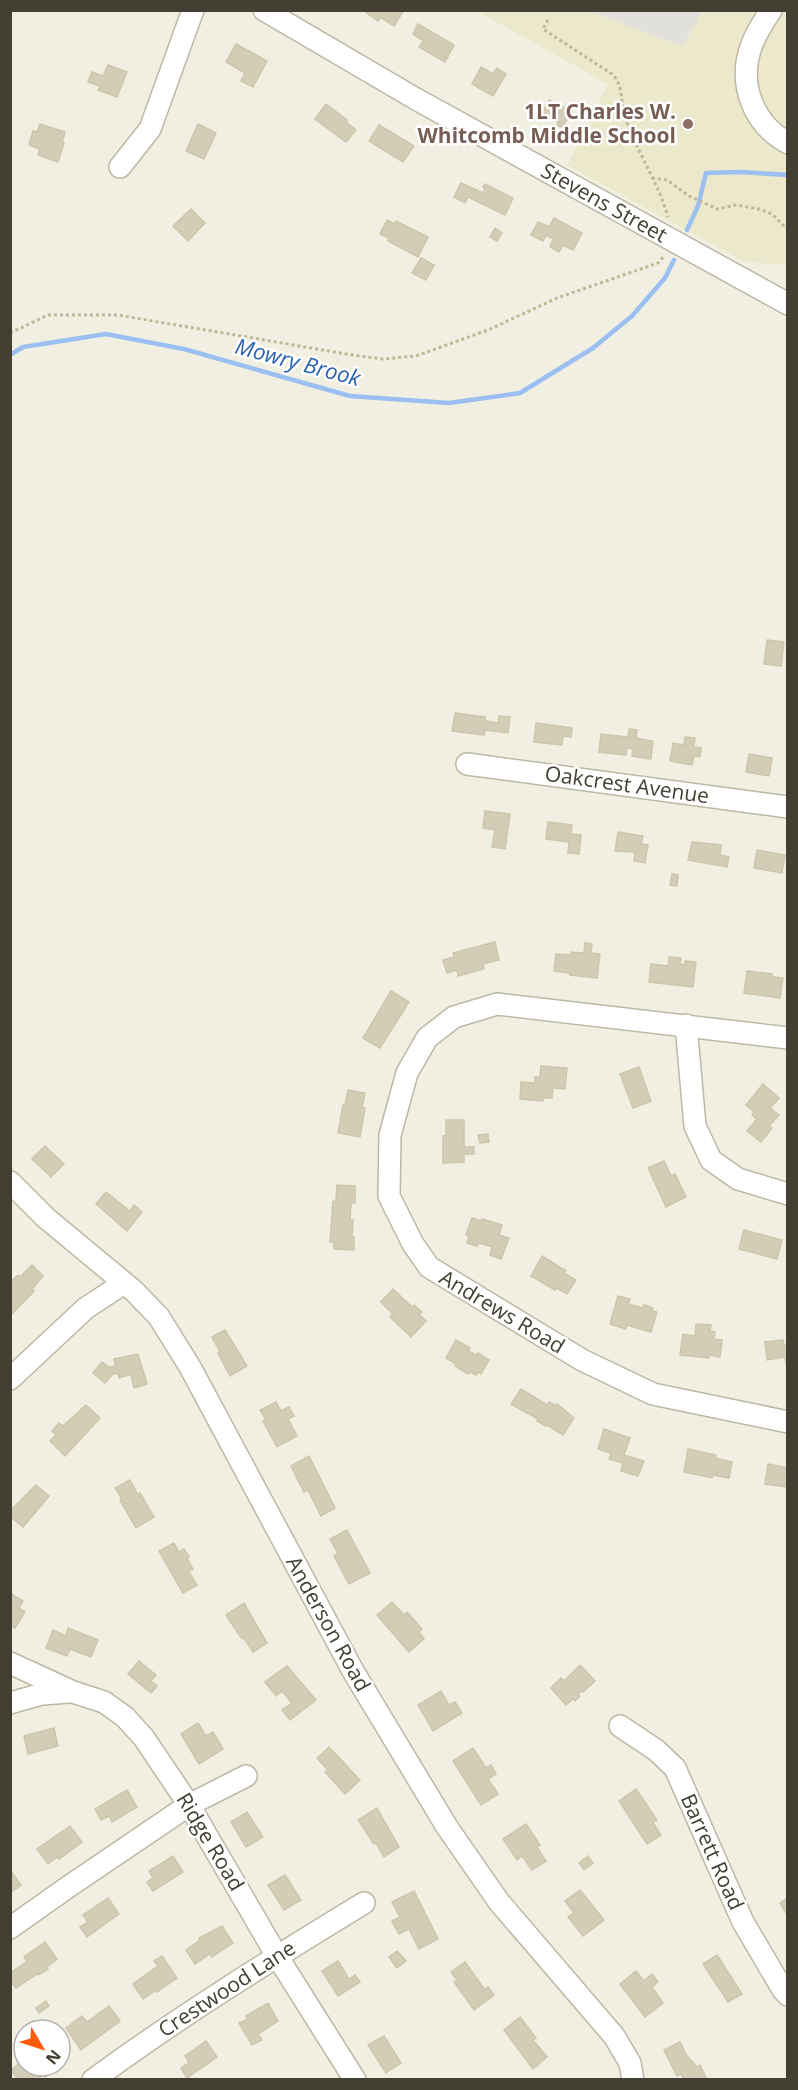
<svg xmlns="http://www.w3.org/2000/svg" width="798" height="2090" font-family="'Open Sans',sans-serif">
	<rect width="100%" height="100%" fill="#f1efe2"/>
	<!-- education -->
	<polygon fill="#ebe8cb" points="477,11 787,11 787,265 745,262 567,165 608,84"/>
	<!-- parking -->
	<polygon fill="#e1e0db" points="589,11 589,10 701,11 698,21 682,46"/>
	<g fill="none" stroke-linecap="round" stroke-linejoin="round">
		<!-- stream -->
		<g stroke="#9bbff1" stroke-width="4.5">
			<polyline points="687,230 698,206 706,173 740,172 788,175"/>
			<polyline points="10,355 23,347 106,334 184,349 350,396 449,403 520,393 593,348 632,316 665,278 674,260"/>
		</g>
	</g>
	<!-- building -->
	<g fill="#d3cdb7" stroke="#cec6aa" stroke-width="1.5">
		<polygon points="363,10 404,10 394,26 380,17 378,21"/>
		<polygon points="418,24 454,45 445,62 419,47 424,41 413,34"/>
		<polygon points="236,44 267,61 253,87 241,81 245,73 226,62"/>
		<polygon points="108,65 127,72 117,97 98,90 100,86 88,82 92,72 103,76"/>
		<polygon points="481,67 493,74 497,68 506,74 493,96 472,84"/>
		<polygon points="549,100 572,111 564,125 562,124 561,127 557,125 558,122 549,118 547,120 543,118 544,116 541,115"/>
		<polygon points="326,104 347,120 346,122 356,130 346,142 315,119"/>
		<polygon points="40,124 65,132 62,142 64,143 58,162 38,155 40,149 29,145 33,131 37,132"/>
		<polygon points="198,124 216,133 204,159 186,151"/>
		<polygon points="379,125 414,146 403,162 369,141"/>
		<polygon points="461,183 483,193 485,189 483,187 485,184 513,198 505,215 468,197 465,203 454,197"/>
		<polygon points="191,209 205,223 188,241 173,226"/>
		<polygon points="554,218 582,233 573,250 563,245 559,252 550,247 553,239 546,235 543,241 531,235 538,222 549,227"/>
		<polygon points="387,220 395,224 396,221 428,237 418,257 388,241 389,238 380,234"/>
		<polygon points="495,228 502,233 497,241 490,237"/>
		<polygon points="421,258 434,265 426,280 412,273"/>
		<polygon points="767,640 784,642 781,666 764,664"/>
		<polygon points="455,713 485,717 485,721 498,723 499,716 510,717 508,733 485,730 484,735 452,731"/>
		<polygon points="536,723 572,728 571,737 563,736 562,745 534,742"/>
		<polygon points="629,729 637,730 636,738 653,741 651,759 632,756 633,749 627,748 626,755 599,752 601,734 628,737"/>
		<polygon points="685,737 695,738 694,747 701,748 700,757 694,756 692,765 670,761 673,743 684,745"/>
		<polygon points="749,754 772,758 769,776 746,772"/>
		<polygon points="485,811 510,814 505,849 492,847 495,830 483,828"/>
		<polygon points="548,822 572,825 571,834 581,835 579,854 568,853 569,842 546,839"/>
		<polygon points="618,832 643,836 641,844 648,845 645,863 634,861 635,852 615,851"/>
		<polygon points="692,842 721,845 720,855 729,857 727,867 688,860"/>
		<polygon points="757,850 785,855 782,873 754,868"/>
		<polygon points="672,874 678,875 677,886 670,885"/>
		<polygon points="495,942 499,960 483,964 484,969 458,976 457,970 447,973 443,960 454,957 453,953"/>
		<polygon points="585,943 592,944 591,953 600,954 597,978 570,975 570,973 554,971 556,954 571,955 571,952 584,953"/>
		<polygon points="669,957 681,958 680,964 685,965 685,961 696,962 693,987 649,982 651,964 668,966"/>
		<polygon points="747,971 772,974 772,977 783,978 780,998 744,993"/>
		<polygon points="391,991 409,1002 380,1048 363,1038"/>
		<polygon points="541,1066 567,1068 565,1089 553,1088 552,1098 543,1098 543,1101 520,1099 521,1082 535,1083 535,1077 540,1077"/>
		<polygon points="639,1067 651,1101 633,1108 620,1074"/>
		<polygon points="763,1084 779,1098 770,1108 779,1115 769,1126 772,1128 761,1142 747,1131 757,1119 752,1115 754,1112 746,1105"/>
		<polygon points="348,1090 365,1093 362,1107 365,1108 360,1137 338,1133 343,1105 345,1105"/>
		<polygon points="446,1120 464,1120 464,1147 474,1147 474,1154 464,1154 464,1162 443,1163 443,1136 446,1136"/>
		<polygon points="488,1134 489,1142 480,1143 478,1135"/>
		<polygon points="45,1146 64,1164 51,1177 32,1159"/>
		<polygon points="664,1161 671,1176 675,1174 686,1197 666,1207 648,1168"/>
		<polygon points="337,1185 355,1186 355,1203 351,1203 350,1220 353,1220 352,1237 354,1237 354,1250 334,1249 334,1242 330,1242 333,1201 336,1202"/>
		<polygon points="106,1192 130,1211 134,1205 142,1212 127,1231 96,1204"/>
		<polygon points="472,1218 481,1221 482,1219 502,1225 499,1235 509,1238 501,1259 490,1255 492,1247 479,1243 477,1246 467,1243 469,1236 466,1235"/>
		<polygon points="744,1230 782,1240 777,1259 739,1249"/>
		<polygon points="542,1256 566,1271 564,1273 576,1280 567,1294 557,1288 555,1290 531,1276"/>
		<polygon points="32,1265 43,1276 32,1289 34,1291 11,1315 10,1282 18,1275 20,1277"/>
		<polygon points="393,1289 412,1307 414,1305 422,1312 419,1314 426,1321 411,1337 390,1317 393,1314 381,1302"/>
		<polygon points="618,1296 630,1299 628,1304 643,1308 644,1305 653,1308 652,1311 657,1312 651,1332 627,1325 626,1329 610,1324"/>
		<polygon points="696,1324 711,1325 710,1331 715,1332 714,1339 722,1340 720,1357 709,1355 709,1358 680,1355 683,1334 695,1336"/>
		<polygon points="225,1330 247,1366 230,1376 218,1353 220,1352 212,1337"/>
		<polygon points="456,1340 470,1348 468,1351 476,1355 478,1353 489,1360 481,1374 478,1372 476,1375 470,1372 468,1374 455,1366 456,1364 446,1358"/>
		<polygon points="783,1340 784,1345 788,1345 788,1374 785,1357 767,1360 765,1342"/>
		<polygon points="138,1354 147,1384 134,1388 131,1374 119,1378 118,1373 113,1374 105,1383 93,1373 102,1362 109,1367 116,1366 114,1359"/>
		<polygon points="521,1389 547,1405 549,1402 556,1406 557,1404 574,1418 563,1435 547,1425 546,1426 537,1421 538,1419 511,1404"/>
		<polygon points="276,1402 281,1411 289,1407 294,1416 288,1419 297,1436 277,1447 263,1421 266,1420 260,1410"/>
		<polygon points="86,1405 100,1418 65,1456 50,1441 56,1435 52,1431 59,1423 63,1426"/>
		<polygon points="604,1429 630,1438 624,1455 644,1461 638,1476 621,1471 623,1463 609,1459 611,1453 598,1449"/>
		<polygon points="688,1449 716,1455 715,1458 732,1462 729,1478 713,1475 712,1478 684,1472"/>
		<polygon points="309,1456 335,1508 321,1516 308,1490 304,1492 291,1466"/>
		<polygon points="768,1464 788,1468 788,1487 765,1484"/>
		<polygon points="130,1480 138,1495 140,1493 154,1517 136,1528 120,1500 122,1499 115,1488"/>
		<polygon points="36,1485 49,1496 23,1527 10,1516 10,1511"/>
		<polygon points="347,1530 370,1573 349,1584 334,1556 338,1554 330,1539"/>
		<polygon points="174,1543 179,1552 184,1549 189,1557 187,1558 193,1569 188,1571 197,1585 183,1593 159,1551"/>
		<polygon points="11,1594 23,1601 19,1608 25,1612 15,1628 10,1625"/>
		<polygon points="392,1602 404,1615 407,1612 422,1629 419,1632 424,1639 409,1652 377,1615"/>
		<polygon points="244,1603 267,1643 253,1652 244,1638 242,1639 226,1615"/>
		<polygon points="68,1628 98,1640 91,1657 70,1649 67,1656 46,1648 53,1630 66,1636"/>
		<polygon points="139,1661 156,1675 151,1681 157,1686 151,1693 128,1674"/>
		<polygon points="580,1665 595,1681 583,1692 581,1691 578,1694 580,1696 575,1701 573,1699 566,1705 551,1688 561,1678 564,1681"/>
		<polygon points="287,1666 316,1700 290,1720 282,1710 292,1703 282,1691 276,1696 265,1682"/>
		<polygon points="441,1691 449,1705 455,1702 462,1713 433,1731 418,1705"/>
		<polygon points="198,1723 206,1736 213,1732 223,1749 199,1764 181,1734"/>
		<polygon points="54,1728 58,1746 28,1754 24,1736"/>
		<polygon points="329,1747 360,1780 345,1794 325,1772 328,1770 317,1758"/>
		<polygon points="473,1748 486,1768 491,1765 496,1774 488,1779 498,1794 481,1805 453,1761"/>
		<polygon points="636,1789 657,1820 653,1823 661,1835 647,1844 619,1801"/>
		<polygon points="127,1790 137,1807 112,1822 109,1816 101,1820 95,1809"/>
		<polygon points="377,1808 399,1847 384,1857 376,1843 374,1844 358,1820"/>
		<polygon points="247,1812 263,1837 246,1847 231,1822"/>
		<polygon points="526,1824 540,1845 537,1847 546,1861 532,1870 522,1856 517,1860 503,1839"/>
		<polygon points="70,1826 82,1842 59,1859 57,1857 48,1864 37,1849"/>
		<polygon points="173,1856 183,1872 153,1891 147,1882 153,1878 149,1871"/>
		<polygon points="588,1856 593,1863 584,1870 579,1863"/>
		<polygon points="10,1870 21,1885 10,1893"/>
		<polygon points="285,1875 301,1900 284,1910 268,1885"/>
		<polygon points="580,1890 604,1920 583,1936 568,1917 574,1913 565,1901"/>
		<polygon points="414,1891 438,1939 419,1949 409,1929 399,1934 392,1921 400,1917 392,1902"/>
		<polygon points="108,1898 119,1914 87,1937 80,1927 88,1922 83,1915"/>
		<polygon points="788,1898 788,1916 780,1903"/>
		<polygon points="222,1926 233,1943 212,1957 210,1954 195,1964 186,1950 200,1940 199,1938"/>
		<polygon points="45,1942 57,1959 47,1967 48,1969 38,1975 37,1974 16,1988 10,1980 10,1973 27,1962 24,1957"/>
		<polygon points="397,1951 406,1961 397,1968 389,1957"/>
		<polygon points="717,1955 742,1994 728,2002 703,1964"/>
		<polygon points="162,1956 177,1978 157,1992 156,1990 143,1999 133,1984 158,1966 154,1961"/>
		<polygon points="338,1961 349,1979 355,1975 360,1982 338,1996 322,1971"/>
		<polygon points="465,1962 485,1990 488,1987 494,1995 474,2010 454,1982 457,1980 451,1972"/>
		<polygon points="636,1971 644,1981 652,1974 658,1982 652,1987 663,2003 645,2017 620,1984"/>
		<polygon points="46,2001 49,2006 39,2013 36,2008"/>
		<polygon points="268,2003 278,2021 258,2034 262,2040 252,2045 239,2023 248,2019 246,2016"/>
		<polygon points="109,2006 120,2021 81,2050 66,2028 82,2016 87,2022"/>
		<polygon points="520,2017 536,2038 533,2040 547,2057 533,2069 504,2030"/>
		<polygon points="384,2036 401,2063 386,2073 368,2045"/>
		<polygon points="206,2041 217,2057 187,2078 181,2068 189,2063 185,2056"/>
		<polygon points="680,2042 687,2056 697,2067 700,2065 707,2080 684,2080 681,2074 677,2076 664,2050"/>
		<polygon points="60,2055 66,2062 45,2077 43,2075 36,2080 18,2080 11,2070 20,2063 23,2067 60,2066"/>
	</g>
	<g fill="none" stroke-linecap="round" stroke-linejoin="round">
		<!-- minor casing -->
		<g stroke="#bdb8a4" stroke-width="24">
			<g id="minor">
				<polyline points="264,10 416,99 788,304"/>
				<path d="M771 10C764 21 755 34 751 47 738 84 753 124 788 143"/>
				<polyline points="120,167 150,129 193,10"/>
				<polyline points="467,764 788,807"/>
				<polyline points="686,1025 695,1126 711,1160 738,1179 788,1194"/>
				<polyline points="788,1038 497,1004 454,1017 427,1038 407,1073 390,1135 389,1196 413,1244 429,1267 582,1360 653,1394 788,1422"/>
				<polyline points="10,1182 46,1218 134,1291 159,1317 190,1367 353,1671 447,1827 499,1902 614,2036 630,2063 633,2080"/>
				<polyline points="10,1379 86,1308 124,1283"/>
				<polyline points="10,1663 73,1692 104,1702 125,1717 144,1738 189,1805 277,1956 355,2080"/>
				<polyline points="10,1703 42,1694 69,1692"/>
				<polyline points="620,1726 656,1750 675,1768 743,1922 783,1990 788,1995"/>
				<polyline points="10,1928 68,1887 189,1805 246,1776"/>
				<path d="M93 2080C180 2016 272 1959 364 1903"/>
			</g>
		</g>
		<!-- path -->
		<g stroke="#bfb795" stroke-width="3" stroke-dasharray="3 3" stroke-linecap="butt">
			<path d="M548 20 543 29 612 74C624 86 620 102 625 117 637 152 658 182 668 217"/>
			<polyline points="652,178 667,180 689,196 717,209 736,205 759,209 772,214 788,230"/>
			<polyline points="10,333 48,315 118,315 352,355 383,359 416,356 488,330 557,298 658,263 665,255"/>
		</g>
		<!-- minor -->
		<use href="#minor" stroke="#fff" stroke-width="21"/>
	</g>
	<!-- markers -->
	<circle fill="#8d6e63" stroke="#fff" stroke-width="2" cx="688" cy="124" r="6"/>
	<g text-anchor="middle" stroke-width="5" stroke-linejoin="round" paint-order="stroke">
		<!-- education labels -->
		<g font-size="21" font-weight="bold" fill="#785e54" stroke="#fff" text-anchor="end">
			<text x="676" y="119">1LT Charles W.<tspan x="676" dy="24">Whitcomb Middle School</tspan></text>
		</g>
		<!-- street labels -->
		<g font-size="21" fill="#433f32" stroke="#fff">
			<text transform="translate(604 203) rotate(29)" y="7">Stevens Street</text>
			<text transform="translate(627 785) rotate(8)" y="7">Oakcrest Avenue</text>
			<text transform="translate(502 1312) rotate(31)" y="7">Andrews Road</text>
			<text transform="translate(328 1624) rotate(61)" y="7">Anderson Road</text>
			<text transform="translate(210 1842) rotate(59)" y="7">Ridge Road</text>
			<text transform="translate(712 1852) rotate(66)" y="7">Barrett Road</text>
			<text transform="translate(227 1989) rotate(-33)" y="7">Crestwood Lane</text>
		</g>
		<!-- water labels -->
		<g font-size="22" font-style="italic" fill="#2a61b0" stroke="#fff">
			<text transform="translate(298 362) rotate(15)" y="8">Mowry Brook</text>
		</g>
	</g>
	<!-- border -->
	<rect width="798" height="2090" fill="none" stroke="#433f32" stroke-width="24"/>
	<!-- north arrow -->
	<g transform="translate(42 2048) rotate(129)"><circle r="28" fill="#ffffff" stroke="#b4b2ad" stroke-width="1.5"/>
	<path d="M0-4.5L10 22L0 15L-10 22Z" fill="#ff590b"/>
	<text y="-9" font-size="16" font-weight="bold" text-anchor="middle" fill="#433f32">N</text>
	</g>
</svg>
